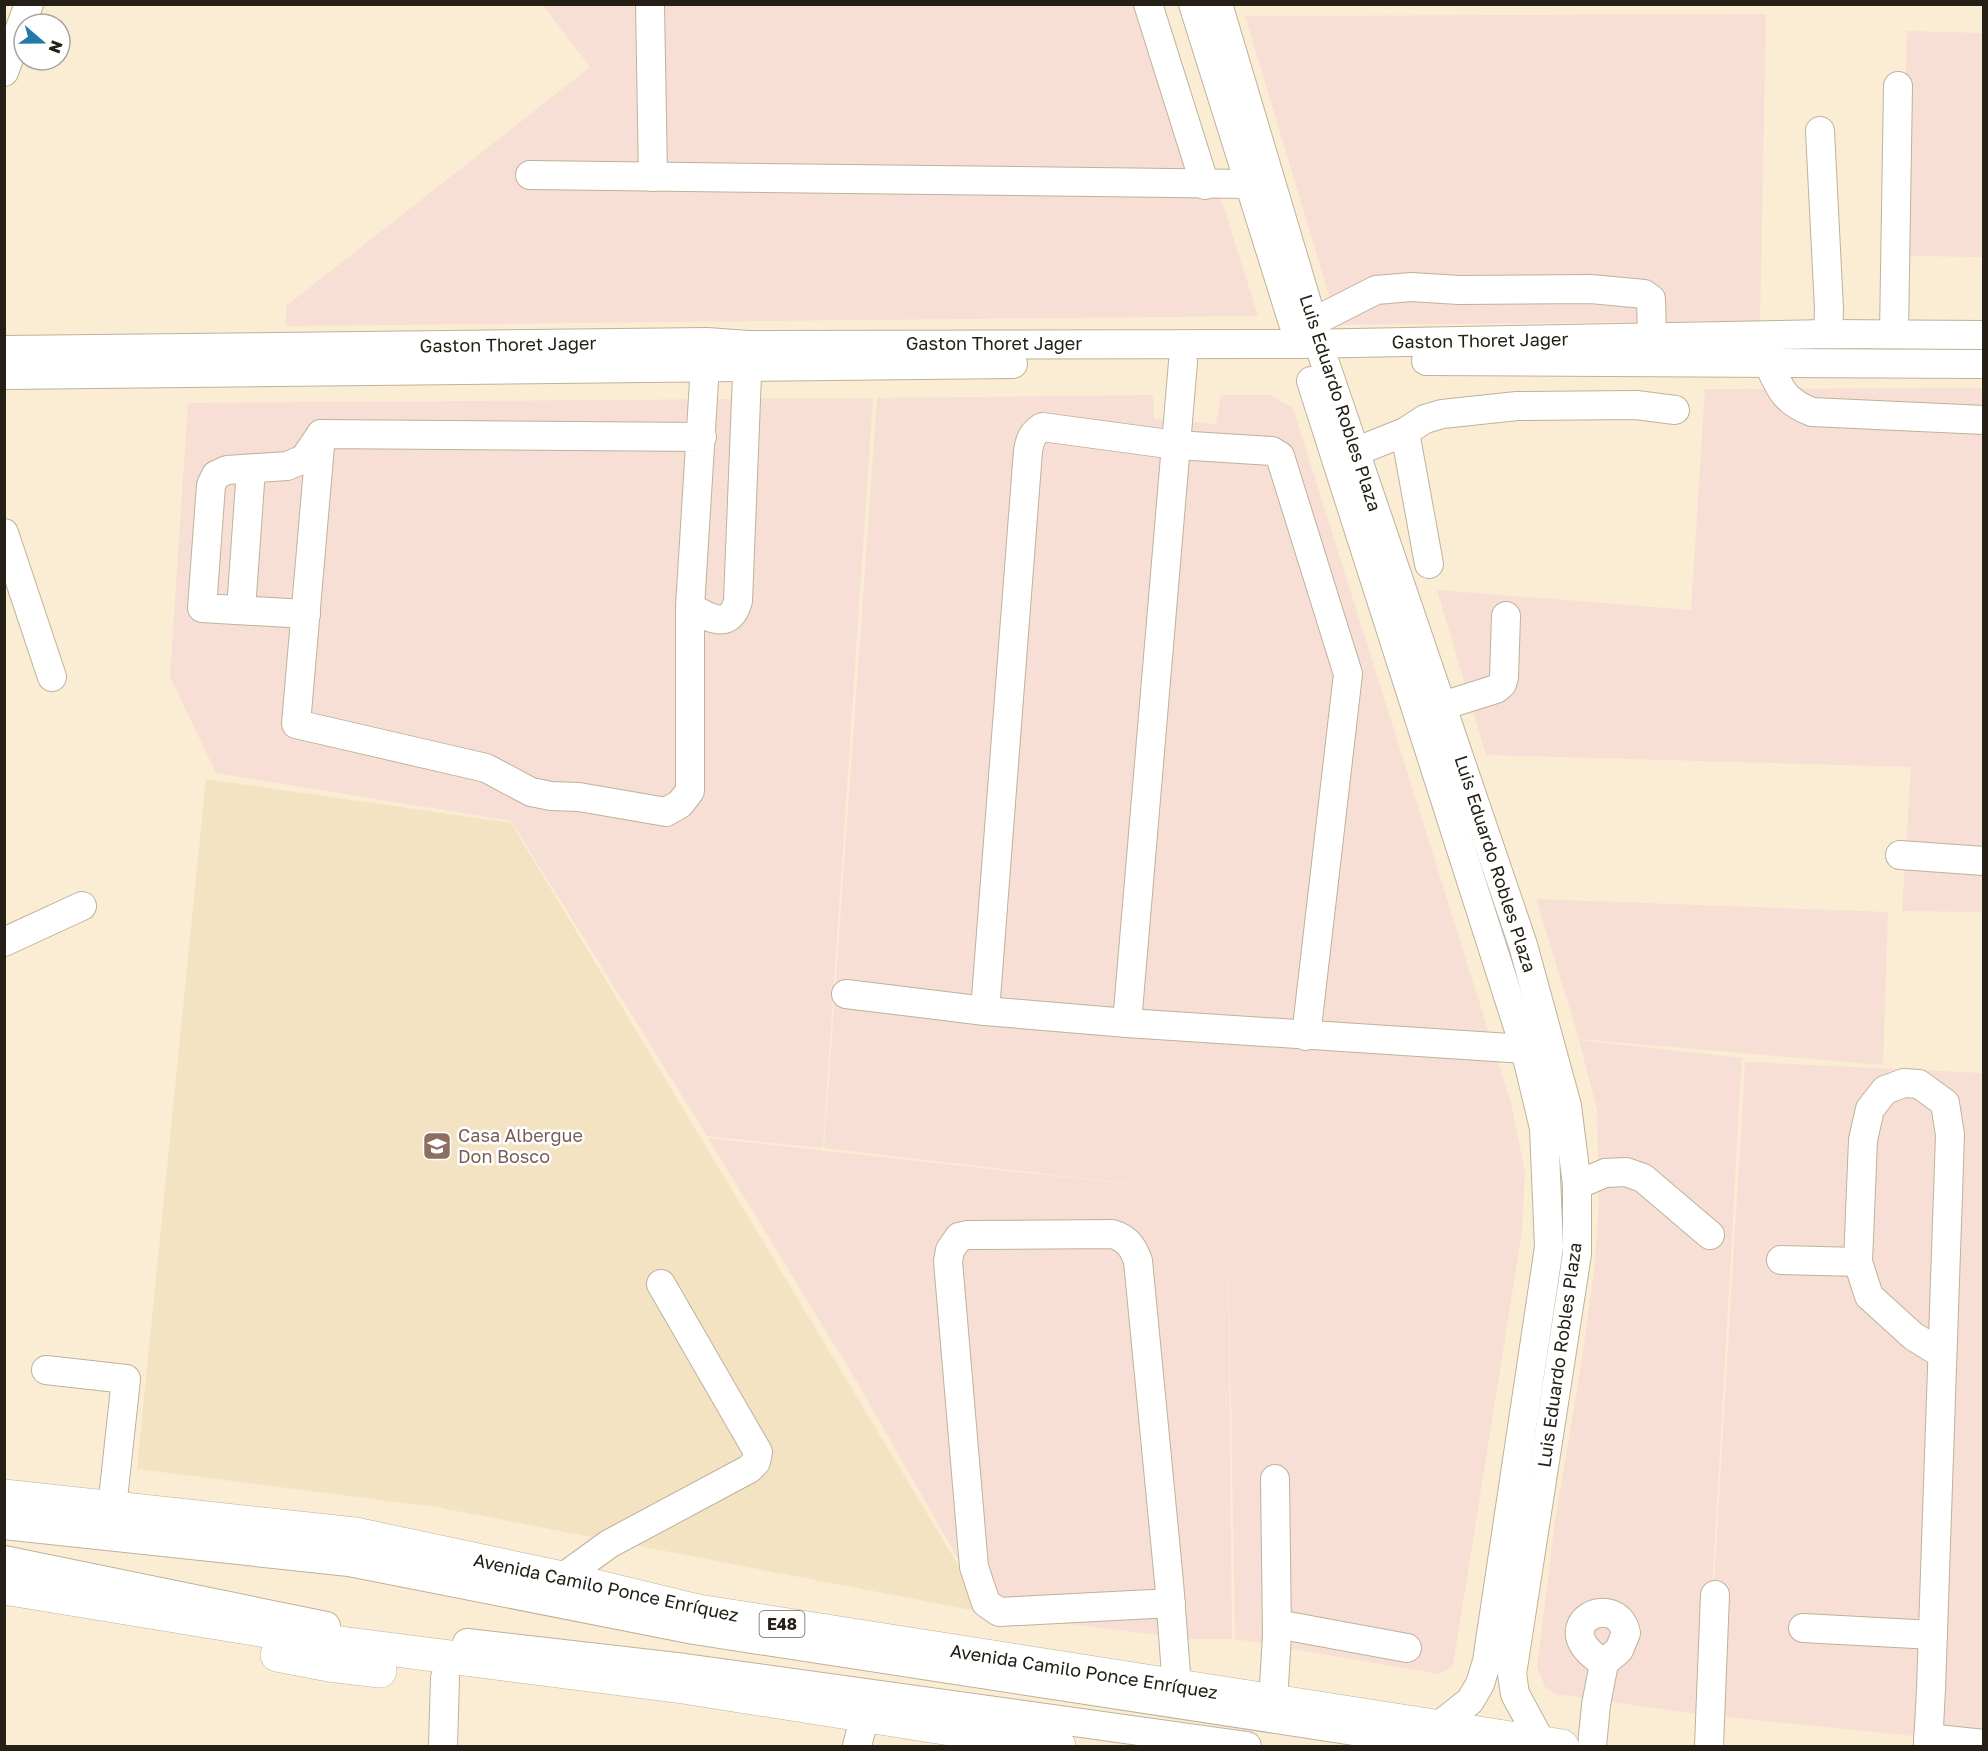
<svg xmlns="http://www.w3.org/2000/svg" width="1988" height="1751" font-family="'Golos Text',sans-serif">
	<rect width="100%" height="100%" fill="#faedd3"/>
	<!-- industrial -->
	<g fill="#f7dfd5">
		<polygon points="1160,4 1258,316 286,326 286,306 590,67 543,5"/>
		<polygon points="1766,14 1760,321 1338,325 1245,16"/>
		<polygon points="1907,31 1983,33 1983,257 1901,256"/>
		<polygon points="1983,388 1983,912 1902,911 1911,767 1486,755 1437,590 1691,610 1705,389"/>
		<polygon points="1153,395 1154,419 1216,424 1221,395 1270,395 1293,408 1511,1103 1525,1171 1522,1231 1453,1666 1439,1674 1235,1639 1228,1231 1232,1639 1192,1639 1003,1616 985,1606 857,1382 708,1138 1201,1192 824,1148 877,398"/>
		<polygon points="873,398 823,1148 707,1136 511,821 216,773 170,677 188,403"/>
		<polygon points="1536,899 1888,912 1883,1065 1579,1039"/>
		<polygon points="1579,1040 1742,1058 1705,1715 1555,1694 1545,1687 1537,1667 1555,1521 1582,1359 1594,1270 1599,1206 1597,1110"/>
		<polygon points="1745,1062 1983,1073 1983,1743 1706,1715"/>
	</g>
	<!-- built -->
	<polygon fill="#f3e3c2" points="206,779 511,823 987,1613 436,1507 137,1469"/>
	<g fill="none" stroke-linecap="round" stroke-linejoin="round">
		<!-- minor casing -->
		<g stroke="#beb29a" stroke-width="30">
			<g id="minor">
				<polyline points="650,4 653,177"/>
				<polyline points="1148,4 1205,185"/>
				<polyline points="1193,4 1293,323"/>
				<polyline points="1218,4 1324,360 1523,945 1567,1106 1577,1185 1577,1254 1512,1674 1515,1694 1542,1744"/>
				<polyline points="4,72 29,4"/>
				<polyline points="1820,131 1829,309 1828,334"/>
				<polyline points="530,175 1249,184"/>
				<polyline points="1313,322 1376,290 1411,287 1459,290 1591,289 1644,294 1651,299 1652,338"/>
				<polyline points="1894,334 1898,86"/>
				<polyline points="4,350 707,342 748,345 1300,344 1828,334 1984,335"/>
				<polyline points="1426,361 1984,364"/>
				<path d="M1768 363C1780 389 1784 401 1812 412L1984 420"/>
				<polyline points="4,375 1013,364"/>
				<polyline points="1311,381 1525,1049 1544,1128 1549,1247 1487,1661 1480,1684 1470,1701 1436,1728"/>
				<polyline points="1405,432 1429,564"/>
				<polyline points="702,437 321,434 296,724 486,768 531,792 551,796 579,797 666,812 680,804 690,791 690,607 706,349"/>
				<polyline points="1355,452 1405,432 1425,419 1442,414 1517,406 1636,405 1675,410"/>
				<polyline points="4,533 52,677"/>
				<path d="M690 607C709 618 730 631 738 601L748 350"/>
				<polyline points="241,610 251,469"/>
				<polyline points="306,614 202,608 211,485 216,475 227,470 287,466 304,459 321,434"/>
				<polyline points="1442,706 1496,689 1502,684 1504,677 1506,616"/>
				<polyline points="1900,855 1984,861"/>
				<polyline points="4,942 82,906"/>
				<polyline points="846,994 985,1011 1127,1023 1525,1049"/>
				<path d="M985 1011 1028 451C1030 439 1032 434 1042 427L1176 445 1272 451 1280 456 1348 674 1306 1036"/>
				<polyline points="1127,1023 1183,362"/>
				<polyline points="1577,1185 1605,1173 1626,1172 1643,1178 1710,1235"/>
				<polyline points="1781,1260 1858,1262"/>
				<polyline points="46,1370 126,1379 112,1508"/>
				<polyline points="4,1525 349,1562 694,1630 1452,1746"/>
				<polyline points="4,1560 326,1626"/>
				<polyline points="562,1578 609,1544 749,1469 756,1462 758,1452 661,1284"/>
				<path d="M1171 1603 999 1612 986 1603 974 1567 948 1261 950 1250 959 1237 968 1235 1112 1234C1127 1238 1133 1247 1138 1261L1169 1582 1177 1687"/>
				<polyline points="1277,1624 1407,1648"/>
				<polyline points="1803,1628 1933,1635"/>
				<polyline points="467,1643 685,1668 1247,1746"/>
				<polyline points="1273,1702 1277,1635 1275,1479"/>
				<polyline points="1928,1738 1984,1744"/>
				<polyline points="443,1746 445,1678"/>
				<polyline points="857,1746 865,1715"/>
				<path d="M1592 1746 1596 1705 1604 1663 1619 1650 1626 1633C1617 1589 1542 1625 1604 1663"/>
				<polyline points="1709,1746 1715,1595"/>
				<polyline points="1928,1746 1931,1689 1950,1135 1945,1103 1919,1084 1904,1083 1885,1090 1870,1109 1863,1140 1858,1262 1869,1296 1913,1336 1942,1354"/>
			</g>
		</g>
		<!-- major casing -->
		<g stroke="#beb29a" stroke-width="34">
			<g id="major">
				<polyline points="4,1496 355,1534 562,1578 698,1611 1562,1746"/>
				<polyline points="4,1588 333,1642 683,1687 1059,1746"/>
				<polyline points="277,1655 329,1665 380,1671"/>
			</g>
		</g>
		<!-- minor -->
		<use href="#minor" stroke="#fff" stroke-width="28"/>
		<!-- major -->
		<use href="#major" stroke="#fff" stroke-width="33"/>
	</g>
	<!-- icons -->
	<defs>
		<g id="school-square" transform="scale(1.5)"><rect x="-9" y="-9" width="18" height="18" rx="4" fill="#8d6e63" stroke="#fff"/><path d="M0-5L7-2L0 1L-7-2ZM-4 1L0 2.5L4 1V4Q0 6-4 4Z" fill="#fff"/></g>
	</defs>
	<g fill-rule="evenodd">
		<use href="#school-square" x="437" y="1146"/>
	</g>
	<g text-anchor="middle" stroke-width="5" stroke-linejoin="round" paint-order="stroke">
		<!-- shield labels -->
		<rect fill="#fff" stroke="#66635c" stroke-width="1.5" x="759.5" y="1611" width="45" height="26" rx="4.5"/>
		<g font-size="16" font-weight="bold" fill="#242016">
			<text x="782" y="1630">E48</text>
		</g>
		<!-- street labels -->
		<g font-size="18" fill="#242016" stroke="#fff">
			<text transform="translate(1480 341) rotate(-1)" y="6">Gaston Thoret Jager</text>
			<text x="994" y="350">Gaston Thoret Jager</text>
			<text transform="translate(508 345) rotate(-1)" y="6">Gaston Thoret Jager</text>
			<text transform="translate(1340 403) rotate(72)" y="6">Luis Eduardo Robles Plaza</text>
			<text transform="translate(1495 864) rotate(72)" y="6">Luis Eduardo Robles Plaza</text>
			<text transform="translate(1560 1355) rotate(-82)" y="6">Luis Eduardo Robles Plaza</text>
			<text transform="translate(606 1588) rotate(12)" y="6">Avenida Camilo Ponce Enríquez</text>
			<text transform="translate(1084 1672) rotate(9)" y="6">Avenida Camilo Ponce Enríquez</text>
		</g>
		<!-- education labels -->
		<g font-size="18" fill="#785e54" stroke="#fff" text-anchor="start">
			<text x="458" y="1142">Casa Albergue<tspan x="458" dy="21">Don Bosco</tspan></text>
		</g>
	</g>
	<!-- border -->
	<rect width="1988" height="1751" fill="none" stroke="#242016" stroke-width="12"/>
	<!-- north arrow -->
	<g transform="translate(42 42) rotate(110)"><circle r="28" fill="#ffffff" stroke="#a7a6a2" stroke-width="1.5"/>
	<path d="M0-4.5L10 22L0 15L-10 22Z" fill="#237aa9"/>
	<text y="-9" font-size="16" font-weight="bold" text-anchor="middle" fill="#242016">N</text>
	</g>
</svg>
